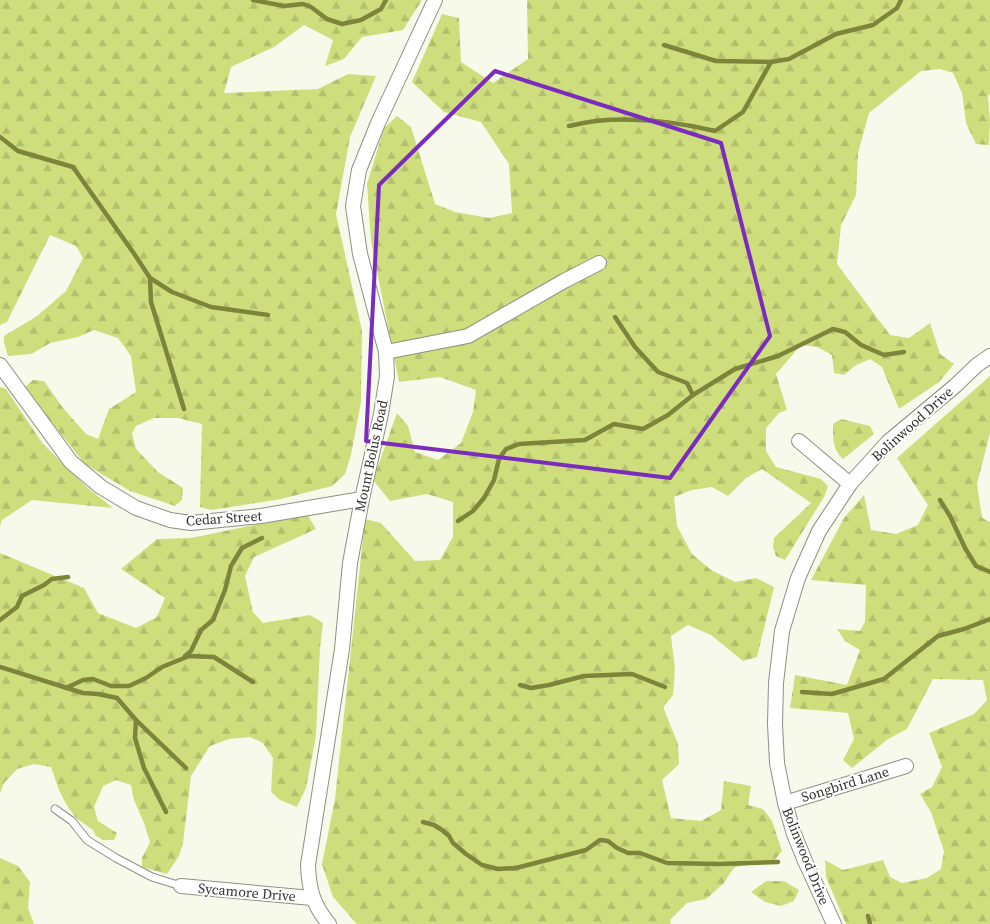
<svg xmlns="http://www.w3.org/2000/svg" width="990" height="924" font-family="'Source Serif 4',serif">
	<defs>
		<pattern id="forest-firs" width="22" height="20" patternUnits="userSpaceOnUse" patternTransform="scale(1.25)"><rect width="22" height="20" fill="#cfde7d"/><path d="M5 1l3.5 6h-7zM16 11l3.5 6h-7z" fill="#b2bf6c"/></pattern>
	</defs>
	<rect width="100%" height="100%" fill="#f7f9eb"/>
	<!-- forest -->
	<g fill="url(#forest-firs)">
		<polygon points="0,0 422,0 403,30 362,37 344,59 325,66 333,40 304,25 274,47 231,67 224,93 318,89 348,74 376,76 350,137 336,214 362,331 361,402 351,455 345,474 332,486 281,499 211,510 200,507 202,424 178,418 154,418 136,426 132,433 136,449 158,472 183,488 182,500 175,506 130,491 85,464 24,388 33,380 44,381 63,408 86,434 98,439 109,409 136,392 131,356 118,338 94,330 78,337 50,343 31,354 8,356 4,342 4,336 37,316 66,291 83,258 76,246 50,235 7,322 0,325"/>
		<polygon points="527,0 990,0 990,94 988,96 990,121 989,145 976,144 966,123 962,93 953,73 940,69 921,71 869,113 858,153 856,195 841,225 837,264 890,335 909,338 930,323 940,354 954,364 939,382 899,409 882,367 870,359 856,365 844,375 834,373 832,355 817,347 801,345 776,374 787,410 779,413 766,428 766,451 776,467 821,479 828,486 824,497 785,560 776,556 773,547 774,538 811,503 762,469 746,478 728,496 712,487 692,490 674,497 677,526 692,554 711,570 735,582 756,578 774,587 757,657 743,661 711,635 688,625 671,636 675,669 673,695 663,707 678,744 679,764 662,780 671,818 701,821 721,810 724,781 751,786 748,805 763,809 772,821 782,851 773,862 734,867 724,883 706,899 687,903 670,920 671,924 357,924 333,897 322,864 335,799 365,519 381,523 415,561 440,560 453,537 453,502 427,494 390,501 373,480 397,413 408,426 415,452 438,460 461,443 473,412 476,390 440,377 399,382 371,241 367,184 384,128 397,116 411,127 435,204 455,212 489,218 512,213 509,164 481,122 444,112 412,82 442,14 459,18 461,62 493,83 528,59"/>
		<polygon points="990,376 990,433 977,484 982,518 990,522 990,924 846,924 826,877 825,860 843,870 883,860 890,877 902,883 927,878 941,869 944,851 931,812 920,794 932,787 942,767 929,733 974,714 987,700 983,680 933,679 907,729 888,739 852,768 843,760 854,739 848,713 790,708 795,675 847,685 860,650 845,641 837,629 860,631 865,622 866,585 811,580 844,518 864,495 871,530 896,534 918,525 928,505 897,458"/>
		<polygon points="0,387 6,389 43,444 89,489 113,508 32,500 2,520 0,526"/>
		<path d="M841 419 870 426 874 434 843 459C832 448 833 439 833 424Z"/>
		<polygon points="307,514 316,529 254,557 245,576 253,612 263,623 310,615 323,623 320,648 316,736 306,788 297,807 280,800 271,792 273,758 263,743 250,737 229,739 210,746 191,776 183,843 179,856 167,874 142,867 142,858 150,842 144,823 134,800 131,785 116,780 103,786 94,807 98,821 117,833 114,840 103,840 96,836 93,830 76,818 66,804 59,790 51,767 34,764 17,769 4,783 0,793 0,553 84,588 98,613 136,628 157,617 165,598 121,569 157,539 191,538"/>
		<polygon points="0,858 18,866 30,882 28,908 34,924 0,924"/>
		<polygon points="766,881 784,881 799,890 794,901 781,906 765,902 751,892"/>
	</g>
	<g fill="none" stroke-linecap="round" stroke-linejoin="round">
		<!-- stream -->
		<g stroke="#7c853b" stroke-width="4.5">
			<polyline points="253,0 284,6 303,4 311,7 327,19 342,24 361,20 381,9 386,0"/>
			<polyline points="664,45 716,61 771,62 789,59 836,34 873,25 897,8 901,0"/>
			<path d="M569 126C578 124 587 122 596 121 635 117 676 122 715 131L743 112 771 62"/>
			<polyline points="0,137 18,151 73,167 135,255 150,278 151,302 184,409"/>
			<polyline points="150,278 172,292 211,307 268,315"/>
			<polyline points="615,317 635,347 658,372 687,383 693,395"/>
			<polyline points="940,500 950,516 965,548 976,566 990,572"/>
			<polyline points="458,521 473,511 484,498 494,480 499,459 506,449 519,444 585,440 614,424 643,429 668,415 693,395 735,369 778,356 833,329 845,332 861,345 884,355 904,352"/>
			<polyline points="0,620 17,607 22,596 44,585 52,579 68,577"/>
			<polyline points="185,656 191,651 201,630 213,620 225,590 231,566 242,548 262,538"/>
			<polyline points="0,667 83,693 98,694 117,698 136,720 135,738 144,768 166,812"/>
			<polyline points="520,685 531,688 549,685 584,676 632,674 665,687"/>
			<polyline points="66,688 83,680 93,679 111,686 129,686 146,678 162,667 189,656 214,657 253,682"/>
			<polyline points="802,692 832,694 884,679 938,636 964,629 990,619"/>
			<polyline points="136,720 186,768"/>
			<polyline points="423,822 434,825 442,830 449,836 453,843 466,854 482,865 498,869 516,868 586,850 600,840 608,841 617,848 628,853 640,853 667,863 719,864 778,862"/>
			<polyline points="868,916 870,924"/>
		</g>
		<!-- lane casing -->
		<g stroke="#8e9084" stroke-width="9">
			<polyline id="lane" points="55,809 72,821 87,840 116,858 152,877 181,886"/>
		</g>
		<!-- street casing -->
		<g stroke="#8e9084" stroke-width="16">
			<g id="street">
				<polyline points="386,352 468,336 564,281 599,263"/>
				<polyline points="0,365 71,462 101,487 136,508 170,520 191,523 261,516 362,499"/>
				<polyline points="799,441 850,484"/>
				<polyline points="785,803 906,766"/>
				<polyline points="181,886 312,898"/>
				<path d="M329 924C313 905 309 890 308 865L342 649 350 563 362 499 381 414 387 376 386 352 360 254 353 206 359 170 378 123 435 0"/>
				<polyline points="834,924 805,861 794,834 785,803 777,763 775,724 776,683 782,631 798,578 819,531 850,484 888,442 955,386 977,365 990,356"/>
			</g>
		</g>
		<!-- lane -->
		<use href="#lane" stroke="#fff" stroke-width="7"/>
		<!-- street -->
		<use href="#street" stroke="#fff" stroke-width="14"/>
	</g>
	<!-- marked area -->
	<path fill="none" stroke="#7b2cbf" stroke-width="4" stroke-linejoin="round" d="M495 71 721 143 770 336 670 478 366 441 379 185Z"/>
	<g text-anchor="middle" stroke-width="4" stroke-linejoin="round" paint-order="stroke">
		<!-- street labels -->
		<g font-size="14" fill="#33342f" stroke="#fff">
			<text transform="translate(912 424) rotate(-42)" y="5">Bolinwood Drive</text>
			<text transform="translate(371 456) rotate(-78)" y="5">Mount Bolus Road</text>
			<text transform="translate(224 518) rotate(-4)" y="5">Cedar Street</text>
			<text transform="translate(845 784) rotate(-17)" y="5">Songbird Lane</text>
			<text transform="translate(806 856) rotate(68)" y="5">Bolinwood Drive</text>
			<text transform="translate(247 892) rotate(5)" y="5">Sycamore Drive</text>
		</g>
	</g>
</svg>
